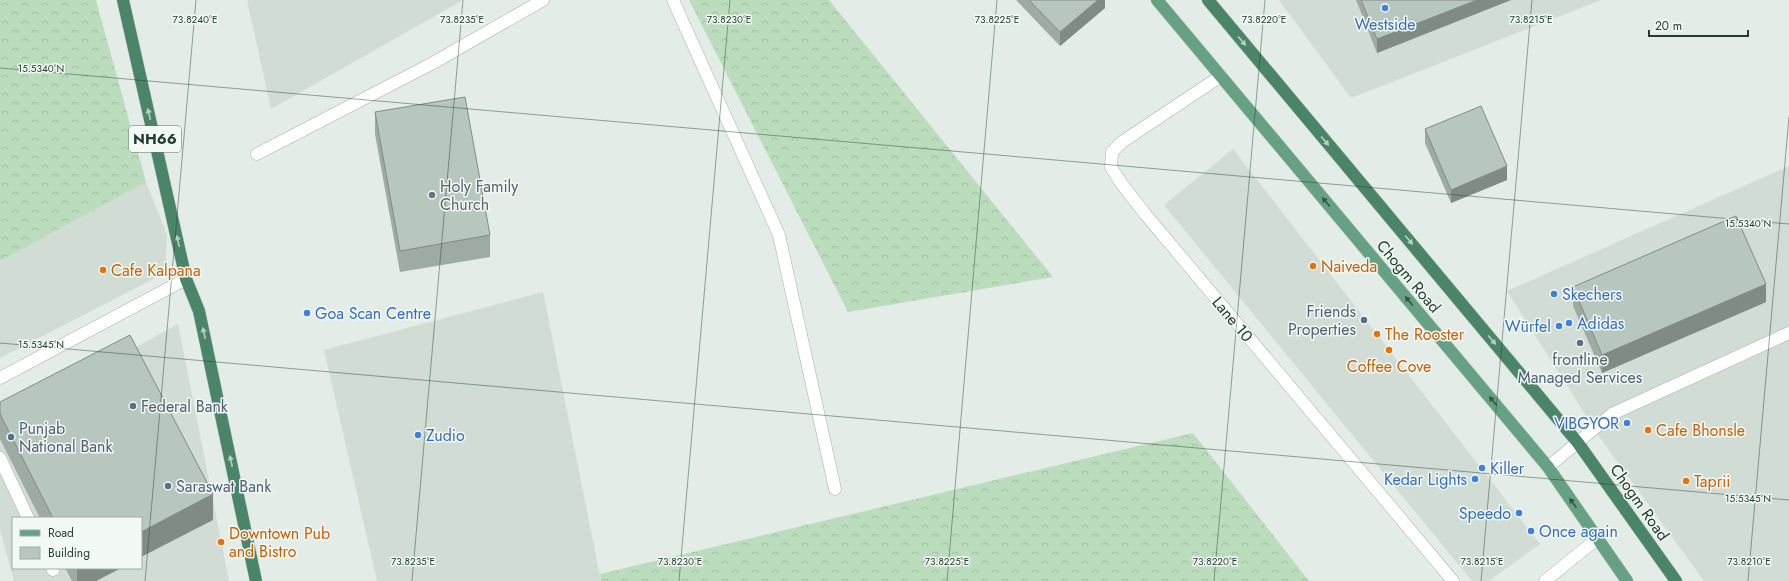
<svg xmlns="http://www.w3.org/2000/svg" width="1789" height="581" font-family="Jost,sans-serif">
	<defs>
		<pattern id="forest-crowns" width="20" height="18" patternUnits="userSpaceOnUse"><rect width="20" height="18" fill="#bcddbd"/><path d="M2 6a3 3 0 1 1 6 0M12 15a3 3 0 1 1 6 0" fill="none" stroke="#a1bfa3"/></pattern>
	</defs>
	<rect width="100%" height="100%" fill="#e3ece6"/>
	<!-- built -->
	<g fill="#d1dcd4" fill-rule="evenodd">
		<polygon points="247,0 463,0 271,109"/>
		<polygon points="1279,0 1601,0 1351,98"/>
		<polygon points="1233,149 1540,544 1489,581 1472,581 1164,205"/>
		<polygon points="1789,166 1789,581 1704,581 1601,439 1507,291"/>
		<polygon points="146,182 167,235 165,273 0,358 0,261"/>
		<polygon points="543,292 601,581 377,581 324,350"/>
		<path d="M178 324 229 581H14L0 530V422ZM13 518H141V568H13Z"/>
	</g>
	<!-- forest -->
	<g fill="url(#forest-crowns)">
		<polygon points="0,0 96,0 146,182 0,261"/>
		<polygon points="689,0 829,0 1053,277 848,312"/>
		<polygon points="1193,433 1309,581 601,581 600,574"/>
	</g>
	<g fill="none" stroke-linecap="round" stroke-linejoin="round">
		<!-- service casing -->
		<g stroke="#a5b4ac" stroke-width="13">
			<g id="service">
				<polyline points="0,458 28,518"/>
				<polyline points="52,568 53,570"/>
			</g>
		</g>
		<!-- minor casing -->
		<g stroke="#a5b4ac" stroke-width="13">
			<g id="minor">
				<polyline points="673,0 779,235 835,489"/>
				<polyline points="1221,76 1122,142 1112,152 1111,167 1121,183 1146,215 1453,581"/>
				<polyline points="257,154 433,63 543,0"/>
				<polyline points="1548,467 1612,414 1789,333"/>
				<polyline points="1545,581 1598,538"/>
			</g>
		</g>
		<!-- tertiary casing -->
		<g stroke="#a5b4ac" stroke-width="13">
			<polyline id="tertiary" points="0,378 186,279"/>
		</g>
		<!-- primary casing -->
		<g stroke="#c1c9c5" stroke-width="13">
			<polyline id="primary" points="1157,0 1548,467 1627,581"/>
		</g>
		<!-- trunk casing -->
		<g stroke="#c1c9c5" stroke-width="13">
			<g id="trunk">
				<polyline points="123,0 186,279 199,311 256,581"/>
				<polyline points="1208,0 1578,443 1676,581"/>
			</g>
		</g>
		<!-- service -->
		<use href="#service" stroke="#fff" stroke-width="12"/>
		<!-- minor -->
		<use href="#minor" stroke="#fff" stroke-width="12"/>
		<!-- tertiary -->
		<use href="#tertiary" stroke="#fff" stroke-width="12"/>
		<!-- primary -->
		<use href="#primary" stroke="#67a185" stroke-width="12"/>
		<!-- trunk -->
		<use href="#trunk" stroke="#4a856a" stroke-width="12"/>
	</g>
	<!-- wall -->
	<g fill="#9eaba3">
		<polygon points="1016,0 1105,0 1105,8 1060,46"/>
		<polygon points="1356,0 1511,0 1377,53"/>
		<polygon points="375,112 490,235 490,257 400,272 375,134"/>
		<polygon points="1425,129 1507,180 1451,203 1425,143"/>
		<polygon points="1573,287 1766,302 1602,373 1573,306"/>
		<polygon points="0,402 213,520 141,518 40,518 0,439"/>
		<polygon points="65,568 121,568 96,581 72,581"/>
	</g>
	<!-- shaded-wall -->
	<g fill="#818b85">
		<polygon points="1098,0 1105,0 1105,8 1060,46 1060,32"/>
		<polygon points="1477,0 1511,0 1377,53 1377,39"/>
		<polygon points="1507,166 1507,180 1451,203 1451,190"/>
		<polygon points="1766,284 1766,302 1602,373 1602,355"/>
		<polygon points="213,494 213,520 141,557 141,532"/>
		<polygon points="77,568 121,568 96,581 77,581"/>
	</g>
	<!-- building -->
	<g fill="#b8c7be" stroke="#818b85">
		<polygon points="1029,0 1098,0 1060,32"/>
		<polygon points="1361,0 1477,0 1377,39"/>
		<polygon points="465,97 490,235 400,251 375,112"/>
		<polygon points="1481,106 1507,166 1451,190 1425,129"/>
		<polygon points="1736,216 1766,284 1602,355 1573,287"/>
		<polygon points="130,335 213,494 141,532 141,518 53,518 0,414 0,402"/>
	</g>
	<!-- one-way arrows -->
	<defs><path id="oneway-solid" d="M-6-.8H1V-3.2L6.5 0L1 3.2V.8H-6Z"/></defs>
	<g fill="#b8d0c4">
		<use href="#oneway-solid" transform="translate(1242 41) rotate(50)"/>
		<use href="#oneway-solid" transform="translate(149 114) rotate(-103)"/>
		<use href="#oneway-solid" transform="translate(1325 141) rotate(50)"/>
		<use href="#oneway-solid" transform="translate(1409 240) rotate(50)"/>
		<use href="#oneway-solid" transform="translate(178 241) rotate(-103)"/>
		<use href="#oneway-solid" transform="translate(204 333) rotate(-102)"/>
		<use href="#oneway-solid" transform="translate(1492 340) rotate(50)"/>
		<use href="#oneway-solid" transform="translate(231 461) rotate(-102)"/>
	</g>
	<g fill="#335645">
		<use href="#oneway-solid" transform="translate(1326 202) rotate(-130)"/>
		<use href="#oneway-solid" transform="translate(1409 301) rotate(-130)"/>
		<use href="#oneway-solid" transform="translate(1493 401) rotate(-130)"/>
		<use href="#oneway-solid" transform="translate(1573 503) rotate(-125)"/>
	</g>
	<!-- ticks -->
	<path fill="none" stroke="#223d30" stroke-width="1" stroke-opacity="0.45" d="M0 68 1789 224M0 343 1789 500M145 581 196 0M412 581 463 0M679 581 730 0M947 581 997 0M1214 581 1265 0M1481 581 1532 0M1748 581 1789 117"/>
	<!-- markers -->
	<g fill="#3f7fe0" stroke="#f3f9f5" stroke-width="1.5">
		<circle cx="1385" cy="8" r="4"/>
		<circle cx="1554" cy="294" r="4"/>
		<circle cx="307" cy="313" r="4"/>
		<circle cx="1569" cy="323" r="4"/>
		<circle cx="1559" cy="326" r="4"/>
		<circle cx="1627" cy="423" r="4"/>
		<circle cx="418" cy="435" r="4"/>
		<circle cx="1482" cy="468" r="4"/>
		<circle cx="1475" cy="479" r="4"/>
		<circle cx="1519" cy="513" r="4"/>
		<circle cx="1531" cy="531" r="4"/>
	</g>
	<circle fill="#6b7280" stroke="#f3f9f5" stroke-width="1.5" cx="432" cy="195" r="4"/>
	<g fill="#e8710a" stroke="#f3f9f5" stroke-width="1.5">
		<circle cx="1313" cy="266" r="4"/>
		<circle cx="103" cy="270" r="4"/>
		<circle cx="1377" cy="334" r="4"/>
		<circle cx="1389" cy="350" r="4"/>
		<circle cx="1648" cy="430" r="4"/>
		<circle cx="1686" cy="481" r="4"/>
		<circle cx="221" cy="542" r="4"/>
	</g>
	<g fill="#5c6f8a" stroke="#f3f9f5" stroke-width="1.5">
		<circle cx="1364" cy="320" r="4"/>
		<circle cx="1580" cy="343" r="4"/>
		<circle cx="133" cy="406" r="4"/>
		<circle cx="11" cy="437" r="4"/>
		<circle cx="168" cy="486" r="4"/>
	</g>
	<g text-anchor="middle" stroke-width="3" stroke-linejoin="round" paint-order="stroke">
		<!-- shield labels -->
		<rect fill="#f3f9f5" stroke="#61756b" stroke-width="1" x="129" y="126" width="52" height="26" rx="3"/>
		<g font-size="15" font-weight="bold" fill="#223d30">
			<text x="155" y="144">NH66</text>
		</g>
		<!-- shop labels -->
		<g font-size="16" fill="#366cbe" stroke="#f3f9f5" text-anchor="start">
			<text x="1385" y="30" text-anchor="middle">Westside</text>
			<text x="1562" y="300">Skechers</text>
			<text x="315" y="319">Goa Scan Centre</text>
			<text x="1577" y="329">Adidas</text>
			<text x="1551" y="332" text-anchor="end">Würfel</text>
			<text x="1619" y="429" text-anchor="end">VIBGYOR</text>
			<text x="426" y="441">Zudio</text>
			<text x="1490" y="474">Killer</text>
			<text x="1467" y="485" text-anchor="end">Kedar Lights</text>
			<text x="1511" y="519" text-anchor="end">Speedo</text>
			<text x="1539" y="537">Once again</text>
		</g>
		<!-- worship labels -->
		<g font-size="16" fill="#5b616d" stroke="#f3f9f5" text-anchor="start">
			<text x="440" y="192">Holy Family<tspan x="440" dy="18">Church</tspan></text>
		</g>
		<!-- food labels -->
		<g font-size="16" fill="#c56008" stroke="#f3f9f5" text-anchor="start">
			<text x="1321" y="272">Naiveda</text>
			<text x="111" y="276">Cafe Kalpana</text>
			<text x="1385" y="340">The Rooster</text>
			<text x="1389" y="372" text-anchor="middle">Coffee Cove</text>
			<text x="1656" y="436">Cafe Bhonsle</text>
			<text x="1694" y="487">Taprii</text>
			<text x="229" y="539">Downtown Pub<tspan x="229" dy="18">and Bistro</tspan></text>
		</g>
		<!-- street labels -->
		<g font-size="16" fill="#223d30" stroke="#f3f9f5">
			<text transform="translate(1409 276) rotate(50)" y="6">Chogm Road</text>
			<text transform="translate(1233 319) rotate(50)" y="6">Lane 10</text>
			<text transform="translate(1640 502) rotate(55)" y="6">Chogm Road</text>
		</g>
		<!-- service labels -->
		<g font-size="16" fill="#4e5e75" stroke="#f3f9f5" text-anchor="start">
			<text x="1356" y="317" text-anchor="end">Friends<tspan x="1356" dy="18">Properties</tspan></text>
			<text x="1580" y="365" text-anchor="middle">frontline<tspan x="1580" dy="18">Managed Services</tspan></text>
			<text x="141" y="412">Federal Bank</text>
			<text x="19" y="434">Punjab<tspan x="19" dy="18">National Bank</tspan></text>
			<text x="176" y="492">Saraswat Bank</text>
		</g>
	</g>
	<g font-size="10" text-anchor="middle" fill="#223d30" stroke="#f3f9f5" stroke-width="3" stroke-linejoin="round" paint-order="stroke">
		<text x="195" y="23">73.8240°E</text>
		<text x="462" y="23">73.8235°E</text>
		<text x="729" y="23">73.8230°E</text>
		<text x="997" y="23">73.8225°E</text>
		<text x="1264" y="23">73.8220°E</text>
		<text x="1531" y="23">73.8215°E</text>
		<text x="41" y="72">15.5340°N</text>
		<text x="1748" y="227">15.5340°N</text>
		<text x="41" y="348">15.5345°N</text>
		<text x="1748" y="502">15.5345°N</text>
		<text x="413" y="565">73.8235°E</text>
		<text x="680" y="565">73.8230°E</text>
		<text x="947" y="565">73.8225°E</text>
		<text x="1215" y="565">73.8220°E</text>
		<text x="1482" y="565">73.8215°E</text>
		<text x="1749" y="565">73.8210°E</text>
	</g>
	<!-- legend -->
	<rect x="12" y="517" width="130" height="52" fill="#f3f9f5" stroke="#9faea6"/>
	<rect x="20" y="530" width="20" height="6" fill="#67a185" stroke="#9faea6"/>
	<text x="48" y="537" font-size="12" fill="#223d30">Road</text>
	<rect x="20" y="547" width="20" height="12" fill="#b8c7be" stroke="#9faea6"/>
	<text x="48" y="557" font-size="12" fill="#223d30">Building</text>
	<!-- scale -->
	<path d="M1649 30v6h99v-6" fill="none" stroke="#223d30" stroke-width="2"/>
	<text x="1655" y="30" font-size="12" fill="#223d30" stroke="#f3f9f5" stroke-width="3" paint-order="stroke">20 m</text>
</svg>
